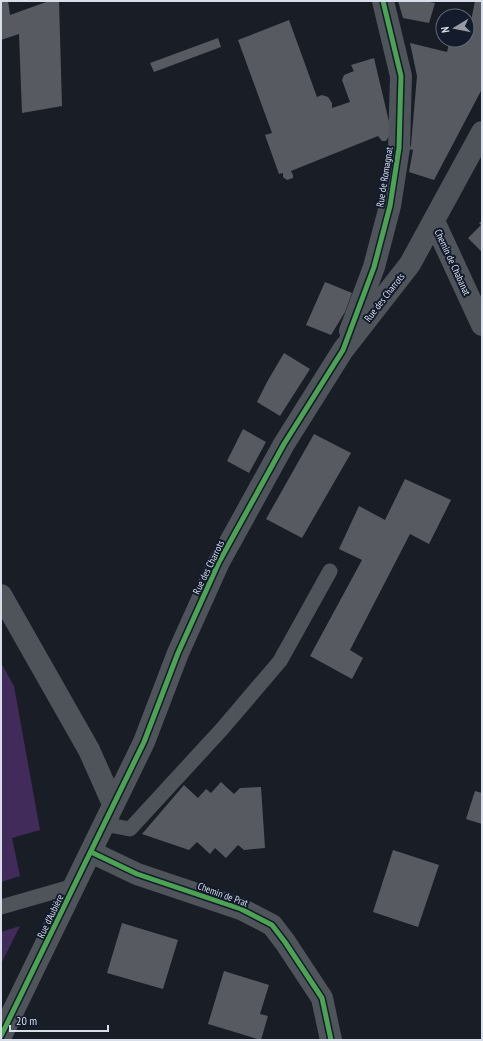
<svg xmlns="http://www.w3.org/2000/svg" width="483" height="1041" font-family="'PT Sans Narrow',sans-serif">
	<rect width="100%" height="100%" fill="#191d26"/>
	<!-- green -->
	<g fill="#412b5a">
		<polygon points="1,663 14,686 40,830 12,838 20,876 1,882"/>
		<polygon points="20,926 1,964 1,932"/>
	</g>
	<!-- building -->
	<g fill="#585a62">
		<polygon points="1,1 8,1 10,15 49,1 59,1 62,106 22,113 19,34 1,40"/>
		<polygon points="398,1 424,1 435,3 429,23 403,18"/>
		<polygon points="475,1 482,1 482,89 434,180 409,172 413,150 409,149 411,145 417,76 410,43 447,52 450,40 467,40 467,30 469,31"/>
		<polygon points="289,20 317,97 322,95 328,97 332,103 332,108 350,102 342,80 344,75 354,71 351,65 374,58 390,126 389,136 386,141 382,141 378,136 291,171 293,175 293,178 287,180 283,177 283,173 279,174 265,135 272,133 238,40"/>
		<polygon points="218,38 221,47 154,72 150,63"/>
		<polygon points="482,221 482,252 468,238 481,225 479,223"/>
		<polygon points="325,282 352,293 345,312 331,335 306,325"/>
		<polygon points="284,353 310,369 280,416 257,402 267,382"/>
		<polygon points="243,429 266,442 249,473 227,461"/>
		<polygon points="314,434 351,453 302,538 266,519"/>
		<polygon points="405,479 451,500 429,544 410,534 350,650 363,658 352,679 310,656 362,560 339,549 359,506 385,520"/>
		<polygon points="221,782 234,794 240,788 261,787 265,848 244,850 238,845 226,858 215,848 210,854 197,842 189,850 142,834 184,785 198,798 206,789 211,793"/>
		<polygon points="475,791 482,793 482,824 466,819"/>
		<polygon points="393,850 439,865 418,927 373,912"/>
		<polygon points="122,923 178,940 163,989 107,973"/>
		<polygon points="224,971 269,985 260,1014 268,1016 261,1040 208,1024"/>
	</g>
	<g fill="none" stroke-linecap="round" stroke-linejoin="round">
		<!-- lane -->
		<g stroke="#4f535a" stroke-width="15">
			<polyline points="104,824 130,829 222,729 280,661 330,571"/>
			<polyline points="1,907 74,886"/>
		</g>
		<!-- street -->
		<g stroke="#4f535a" stroke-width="22">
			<polyline points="434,221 482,325"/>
			<polyline points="350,331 374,267 390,206 399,148 401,76 383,1"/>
			<polyline points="1,595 89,750 113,804"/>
			<polyline points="91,852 137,874 241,909 272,925 285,942 322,998 331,1040"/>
			<polyline points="1,1036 144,742 178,653 219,562 284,444 343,350 410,264 482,132"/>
		</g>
		<!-- cycleway casing -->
		<g stroke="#131b2c" stroke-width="8">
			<g id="cycleway">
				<polyline points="91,852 137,874 241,909 272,925 285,942 322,998 331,1040"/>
				<polyline points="1,1036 144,742 178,653 219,562 284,444 343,350 374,267 390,206 399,148 401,76 383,1"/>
			</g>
		</g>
		<!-- cycleway -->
		<use href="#cycleway" stroke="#4ca352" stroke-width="5"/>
	</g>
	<g text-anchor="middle" stroke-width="4" stroke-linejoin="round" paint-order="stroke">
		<!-- street labels -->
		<g font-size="10" fill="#d8deea" stroke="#131b2c">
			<text transform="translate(384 177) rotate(-81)" y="4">Rue de Romagnat</text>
			<text transform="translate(453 262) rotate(65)" y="4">Chemin de Chabanat</text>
			<text transform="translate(384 297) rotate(-52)" y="4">Rue des Charrots</text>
			<text transform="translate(208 567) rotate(-64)" y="4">Rue des Charrots</text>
			<text transform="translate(223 894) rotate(20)" y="4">Chemin de Prat</text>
			<text transform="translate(50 916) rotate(-64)" y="4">Rue d'Aubière</text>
		</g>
	</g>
	<!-- border -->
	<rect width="483" height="1041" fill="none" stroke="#d8deea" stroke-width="4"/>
	<!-- north arrow -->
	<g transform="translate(455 28) rotate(260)"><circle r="19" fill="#131b2c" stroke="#626978"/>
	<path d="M0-3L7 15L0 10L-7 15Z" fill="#959aa5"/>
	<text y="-6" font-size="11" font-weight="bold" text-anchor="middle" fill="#d8deea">N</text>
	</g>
	<!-- scale -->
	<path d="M10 1025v6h98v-6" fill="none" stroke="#d8deea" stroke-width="2"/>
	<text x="16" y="1025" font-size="12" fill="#d8deea" stroke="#131b2c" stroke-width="3" paint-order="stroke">20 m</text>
</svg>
